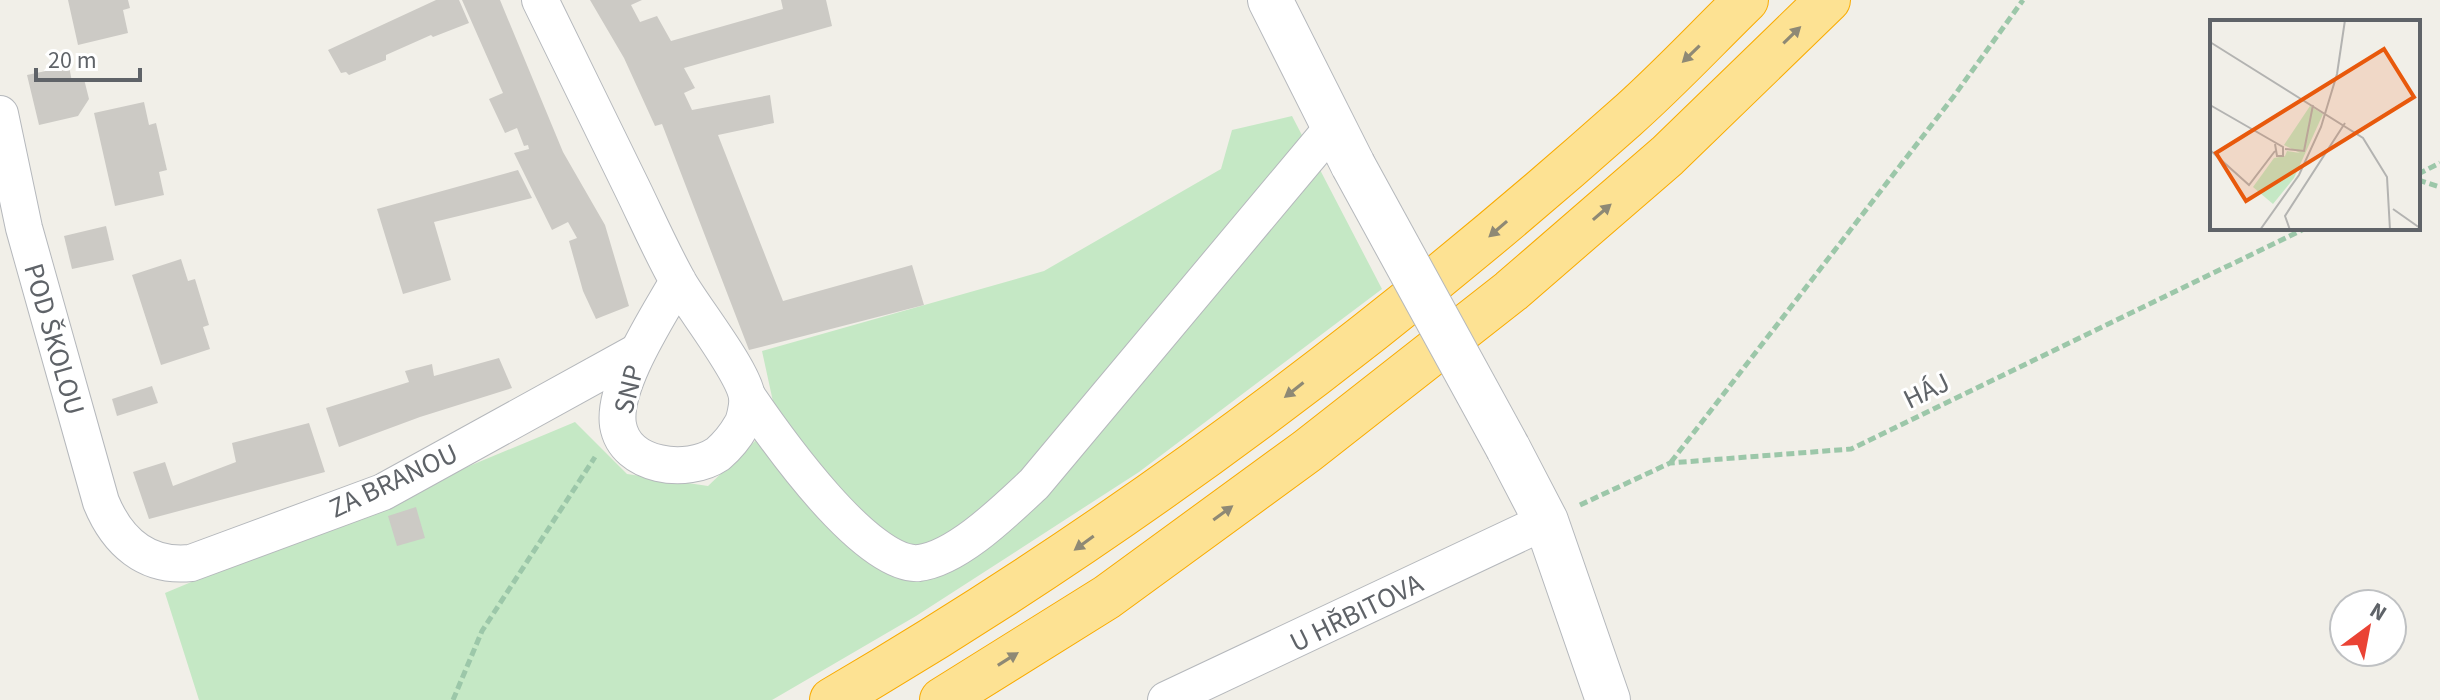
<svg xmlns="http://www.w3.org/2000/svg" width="2440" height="700" font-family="'Source Sans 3',sans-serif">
	<rect width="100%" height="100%" fill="#f1efe8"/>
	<!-- green -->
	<polygon fill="#c5e8c5" points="1292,116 1382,289 1139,472 916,616 772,700 199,700 165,593 575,422 627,474 708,486 777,420 762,351 1044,271 1221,169 1232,130"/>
	<!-- building -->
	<g fill="#cccac5">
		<polygon points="68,0 128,0 130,8 123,10 128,33 78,45"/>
		<polygon points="436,0 459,0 469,23 433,37 431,35 386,55 386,60 349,75 346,72 341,73 328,50"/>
		<polygon points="462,0 500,0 563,152 605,225 629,306 596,319 583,291 569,241 577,238 568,222 552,230 514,153 529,149 528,145 524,146 517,128 505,133 489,99 503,93"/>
		<polygon points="590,0 642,0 631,5 640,22 657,16 671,41 783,9 781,0 826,0 832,26 684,68 695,88 684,93 692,110 770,95 774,123 718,135 783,301 912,265 924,305 749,350 662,124 655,126 624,58"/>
		<polygon points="69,66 72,82 84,79 89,99 78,116 39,125 27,75"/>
		<polygon points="144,102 149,125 156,123 167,170 159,172 164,195 115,206 94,113"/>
		<polygon points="518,170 532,198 434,222 451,280 403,294 377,209"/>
		<polygon points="106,226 114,260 72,269 64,236"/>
		<polygon points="181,259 188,281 195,279 209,325 203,327 210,349 161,365 132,275"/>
		<polygon points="499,358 512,388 420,417 339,447 326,408 409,382 405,371 432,364 434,376"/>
		<polygon points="152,386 158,403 117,416 112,399"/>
		<polygon points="309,423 325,472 149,519 133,472 165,462 173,486 236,462 232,443"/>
		<polygon points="416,507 425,538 397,546 388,516"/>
	</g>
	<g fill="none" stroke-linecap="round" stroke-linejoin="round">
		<!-- minor casing -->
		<g stroke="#b5b8bc" stroke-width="38">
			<g id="minor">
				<path d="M540 0C571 63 602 127 633 190 648 221 662 253 679 283 694 309 744 372 747 397 748 404 745 420 741 426 736 435 726 447 718 454 687 475 625 467 618 425 612 385 659 315 678 281"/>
				<path d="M0 114 24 228 101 502C117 541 146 568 191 563L383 492 637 352"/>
				<path d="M747 396C775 437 867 568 919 563 958 558 1006 510 1034 484L1333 127"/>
				<polyline points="1166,700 1546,521"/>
			</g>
		</g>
		<!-- tertiary casing -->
		<g stroke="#b5b8bc" stroke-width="46">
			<g id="tertiary">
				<polyline points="1270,0 1353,165"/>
				<polyline points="1508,448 1546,521 1608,700"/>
			</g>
		</g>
		<!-- motorway casing -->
		<g stroke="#f9ab00" stroke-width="46">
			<g id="motorway">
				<path d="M832 700C1116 534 1380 336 1625 118 1667 81 1706 39 1746 0"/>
				<polyline points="942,700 1107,597 1307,451 1511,291 1667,156 1828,0"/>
			</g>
		</g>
		<!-- path -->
		<g stroke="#9cc7a9" stroke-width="5" stroke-dasharray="8 4" stroke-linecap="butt">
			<polyline points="2418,174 2440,163"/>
			<polyline points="2418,180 2440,187"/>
			<polyline points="1671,462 1954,96 2023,0"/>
			<polyline points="1580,505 1670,463 1851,449 2306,228"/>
			<polyline points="453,700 482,631 595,457"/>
		</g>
		<!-- minor -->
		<use href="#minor" stroke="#fff" stroke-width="36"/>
		<!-- tertiary -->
		<use href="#tertiary" stroke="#fff" stroke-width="44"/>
		<!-- motorway -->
		<use href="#motorway" stroke="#fde293" stroke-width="44"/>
		<!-- tertiary-bridge casing -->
		<g stroke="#b5b8bc" stroke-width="46" stroke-linecap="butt">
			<polyline id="tertiary-bridge" points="1353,165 1508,448"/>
		</g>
		<!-- tertiary-bridge -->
		<use href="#tertiary-bridge" stroke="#fff" stroke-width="44"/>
	</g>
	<!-- one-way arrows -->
	<defs><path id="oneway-solid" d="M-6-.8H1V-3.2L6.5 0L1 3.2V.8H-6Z" transform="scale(2)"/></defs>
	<g fill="#8e8975">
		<use href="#oneway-solid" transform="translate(1792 35) rotate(-44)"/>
		<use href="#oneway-solid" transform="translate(1691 54) rotate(136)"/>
		<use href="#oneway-solid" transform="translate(1602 212) rotate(-41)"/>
		<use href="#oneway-solid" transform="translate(1498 229) rotate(139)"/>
		<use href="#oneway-solid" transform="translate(1294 390) rotate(142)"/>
		<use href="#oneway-solid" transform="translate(1223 513) rotate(-36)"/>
		<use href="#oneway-solid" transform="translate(1084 543) rotate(144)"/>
		<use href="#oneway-solid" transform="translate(1008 659) rotate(-32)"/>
	</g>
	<g text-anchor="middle" stroke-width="6" stroke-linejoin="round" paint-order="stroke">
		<!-- street labels -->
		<g font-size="28" fill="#5f6368" stroke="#fff">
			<text transform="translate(55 339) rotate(74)" y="10">POD ŠKOLOU</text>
			<text transform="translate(628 389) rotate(-76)" y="10">SNP</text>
			<text transform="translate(1926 390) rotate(-26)" y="10">HÁJ</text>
			<text transform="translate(393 480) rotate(-25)" y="10">ZA BRANOU</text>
			<text transform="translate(1356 612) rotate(-26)" y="10">U HŘBITOVA</text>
		</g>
	</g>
	<!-- overview -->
	<g transform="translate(2210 20)">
		<rect width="210" height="210" fill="#f1efe8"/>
		<path d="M100 86 113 94 84 158 63 184 43 167 64 138 75 136 77 131 90 133 74 125Z" fill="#c5e8c5"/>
		<path fill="none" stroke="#b3b3b1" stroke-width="2" d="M0 22 153 118 177 157 180 210M0 85 73 127V136H67L65 124M75 129 94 131 103 85M0 130 39 165 65 131M183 189 210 208M50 210 89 155 111 107 127 54 135 0M80 210 75 196 135 103"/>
		<path fill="#e8590c" fill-opacity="0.15" stroke="#e8590c" stroke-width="4" d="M174 29 204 77 36 181 6 133Z"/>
		<rect width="210" height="210" fill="none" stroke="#5f6368" stroke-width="4"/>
	</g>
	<!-- north arrow -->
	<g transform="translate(2368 628) rotate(32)"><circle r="38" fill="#ffffff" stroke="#bfc1c3" stroke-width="2"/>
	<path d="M0-6L14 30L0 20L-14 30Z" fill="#ea4335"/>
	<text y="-12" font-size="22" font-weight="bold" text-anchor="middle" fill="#5f6368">N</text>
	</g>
	<!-- scale -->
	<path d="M36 68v12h104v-12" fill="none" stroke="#5f6368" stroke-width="4"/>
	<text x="48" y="68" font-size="24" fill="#5f6368" stroke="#ffffff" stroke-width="6" paint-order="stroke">20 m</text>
</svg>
